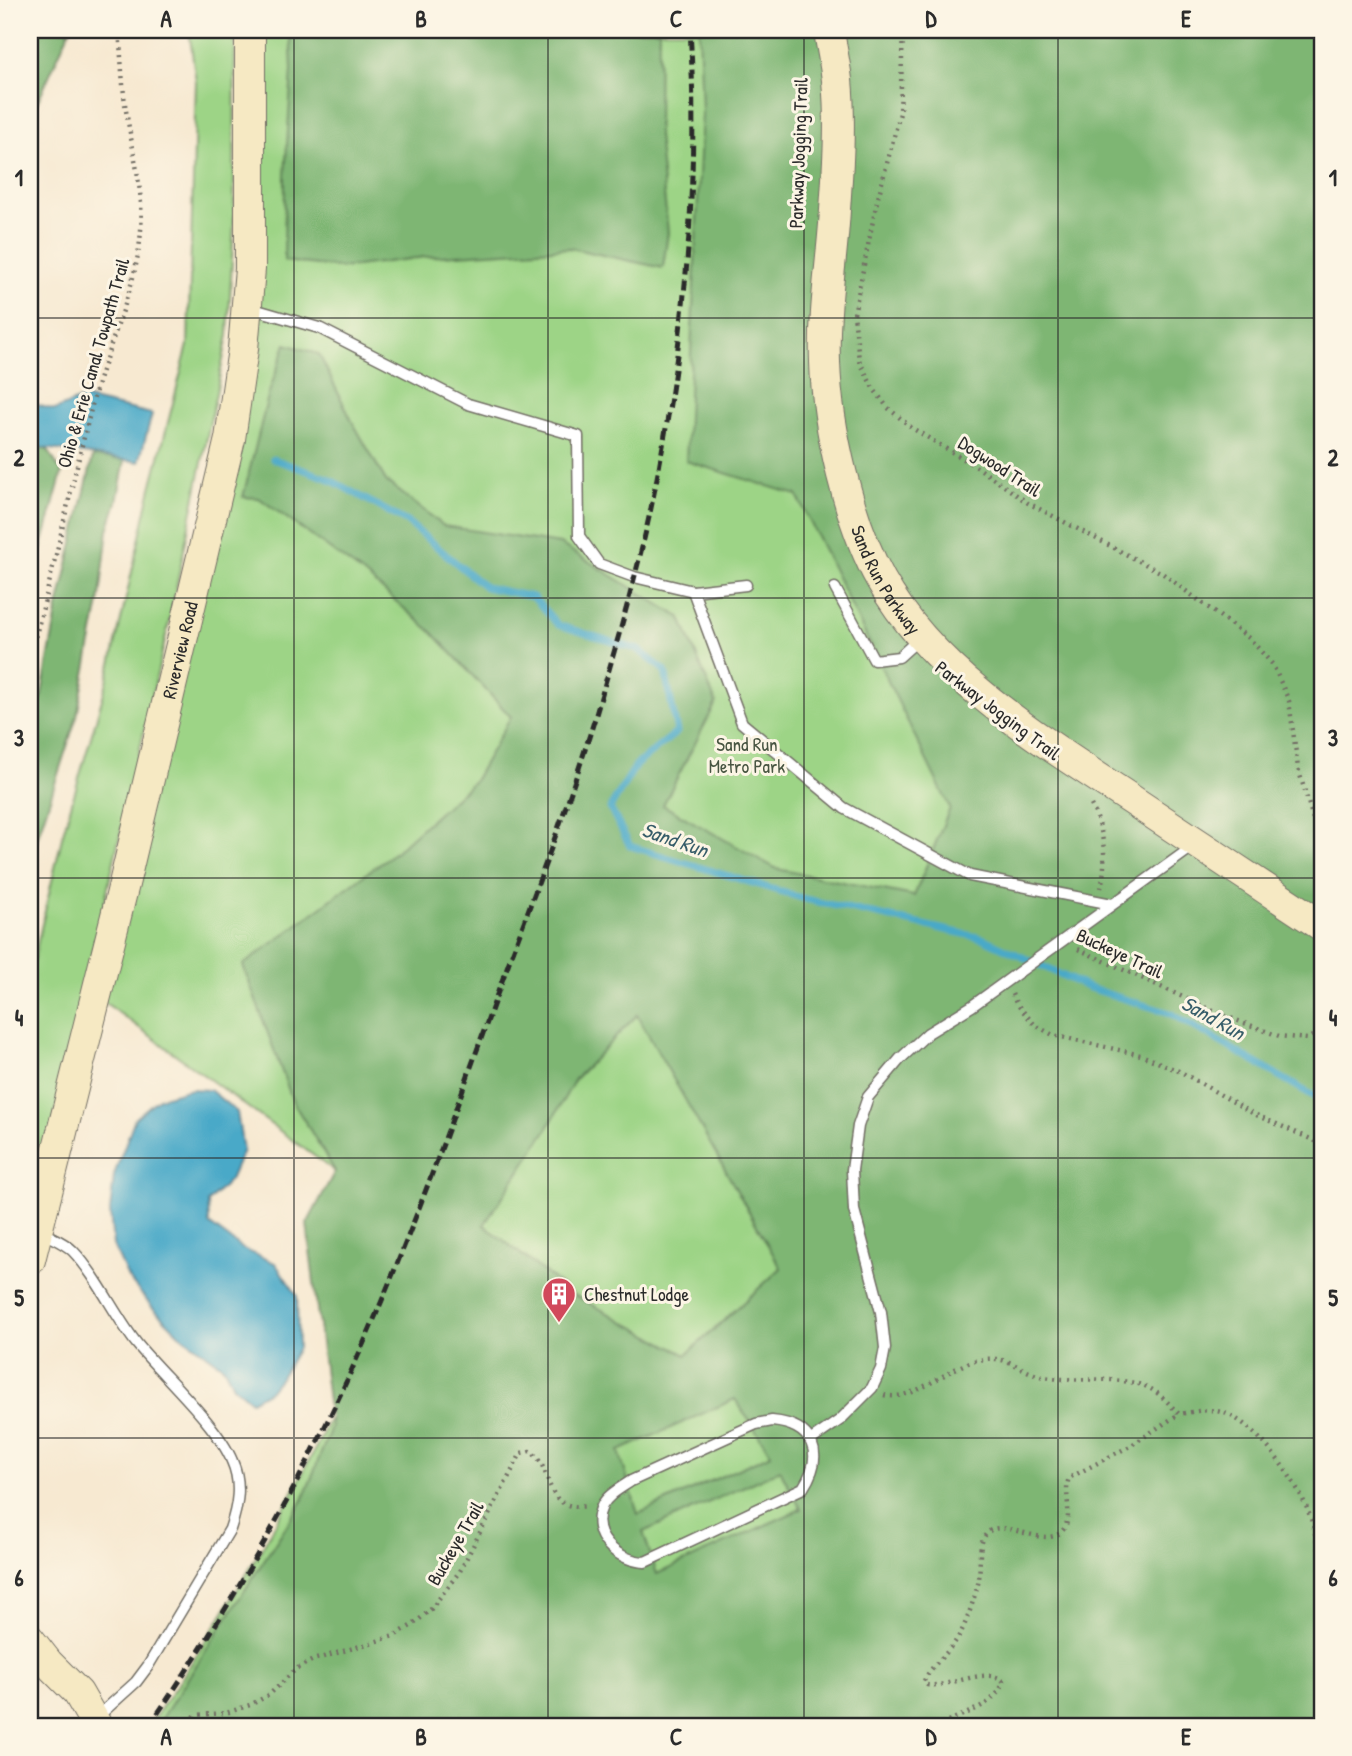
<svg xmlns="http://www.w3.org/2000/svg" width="1352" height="1756" font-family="'Patrick Hand',sans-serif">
	<rect width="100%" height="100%" fill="#fcf5e5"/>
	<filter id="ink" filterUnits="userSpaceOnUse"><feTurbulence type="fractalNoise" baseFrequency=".0143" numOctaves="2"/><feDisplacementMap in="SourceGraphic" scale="14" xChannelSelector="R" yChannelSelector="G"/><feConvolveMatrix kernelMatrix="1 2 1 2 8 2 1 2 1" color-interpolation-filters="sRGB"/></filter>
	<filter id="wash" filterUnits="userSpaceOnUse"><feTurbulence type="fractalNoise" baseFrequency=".00686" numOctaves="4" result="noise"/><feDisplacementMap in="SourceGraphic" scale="28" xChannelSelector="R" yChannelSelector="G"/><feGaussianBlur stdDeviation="1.57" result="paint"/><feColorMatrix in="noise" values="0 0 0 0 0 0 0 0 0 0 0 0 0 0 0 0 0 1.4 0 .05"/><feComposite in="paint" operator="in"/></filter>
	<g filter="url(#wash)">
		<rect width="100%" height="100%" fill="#f7e9d1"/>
		<!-- green -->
		<g fill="#9dd486" stroke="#648058" stroke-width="2">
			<polygon points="189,30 235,30 234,222 228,335 170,618 30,1225 30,976 63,833 107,682 150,492 188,345 196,82"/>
			<path d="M250 30H1322V1726H149C232 1607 306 1479 363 1346 380 1306 395 1267 411 1227L96 996 230 439Z"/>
		</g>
		<!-- forest -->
		<g fill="#7eb673" stroke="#54704f" stroke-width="2" fill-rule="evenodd">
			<polygon points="30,30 70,30 30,118"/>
			<polygon points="290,30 659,30 658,135 668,232 663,268 570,248 425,257 342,268 284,261 285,175 292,69"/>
			<path d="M699 30H1322V1726H157L303 1500 331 1427 307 1224 335 1171 293 1102 243 965 395 852 474 781 511 717 433 633 364 574 259 498 243 497 269 392 286 344 319 354 352 421 386 481 444 526 560 544 681 618 716 703 663 805 777 869 914 896 950 808 797 495 686 461 702 111ZM637 1015 781 1268 686 1355 572 1294 484 1225 549 1126 575 1079ZM735 1399 771 1454 638 1514 619 1451ZM780 1470 801 1509 657 1574 643 1532Z"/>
			<polygon points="30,446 48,450 62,473 30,589"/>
			<polygon points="93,456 125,460 117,502 108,530 100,597 77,716 30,860 30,725 40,704 57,612"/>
		</g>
		<!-- water -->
		<g fill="#49a9c8" stroke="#3a6a7a" stroke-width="2">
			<polygon points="83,398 152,414 139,462 30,446 30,403 55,410"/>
			<polygon points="191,1089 210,1090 237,1112 243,1150 230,1180 208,1202 209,1224 243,1249 275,1263 297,1295 298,1348 283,1374 269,1391 251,1401 233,1386 224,1367 179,1334 152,1307 128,1278 113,1245 110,1212 114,1175 135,1118 159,1098"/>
		</g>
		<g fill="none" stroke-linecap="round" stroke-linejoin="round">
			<!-- stream -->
			<polyline stroke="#49a9c8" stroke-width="7" points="273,459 327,478 407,522 485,587 533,597 558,625 639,650 665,671 677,732 636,765 610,808 630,846 805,899 982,938 1089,988 1170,1013 1322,1101"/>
		</g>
	</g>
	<g filter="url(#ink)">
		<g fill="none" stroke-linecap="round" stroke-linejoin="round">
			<!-- lane casing -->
			<g stroke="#726e65" stroke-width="13">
				<g id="lane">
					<polyline points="250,308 319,328 468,404 578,436 579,536 599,564 634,577 693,591 742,723 844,808 970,876 1112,904"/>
					<polyline points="835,588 874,660 899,657 920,638"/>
					<polyline points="693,591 746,585"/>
					<path d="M41 1232C52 1238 64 1242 73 1251 97 1276 115 1316 137 1344 164 1377 217 1424 232 1461 242 1483 238 1506 230 1529L148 1666 136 1682 95 1719"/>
					<path d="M772 1421C814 1425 825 1454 803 1488L645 1562C618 1561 588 1536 602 1506 607 1495 621 1488 631 1481L756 1424Z"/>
					<polyline points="811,1440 840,1420 872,1388 881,1369 885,1348 881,1312 854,1210 852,1170 858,1126 868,1097 900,1059 928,1033 972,1006 1195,845"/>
				</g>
			</g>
			<!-- secondary casing -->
			<g stroke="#726e65" stroke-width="32">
				<g id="secondary">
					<path id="s1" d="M829 30C831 46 835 63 837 80 841 122 838 167 835 210 832 261 823 311 825 362 827 427 849 523 881 580 933 674 1041 740 1129 798 1193 841 1258 883 1322 926"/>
					<path id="s2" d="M30 1260 124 884 230 439 243 349 250 269V30"/>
					<polyline points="30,1640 48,1663 78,1693 97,1726"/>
				</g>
			</g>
			<!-- path -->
			<g stroke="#726e65" stroke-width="4.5" stroke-dasharray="2 5" stroke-linecap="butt">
				<polyline points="903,30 900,113 876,206 854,314 859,360 873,388 888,408 912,428 980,469 1028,503 1162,573 1250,639 1273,665 1289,701 1298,768 1314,822 1322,835"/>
				<path d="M30 657C54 570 72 481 95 394 110 338 137 289 141 230 144 189 131 145 125 104 122 79 121 54 119 30"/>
				<path d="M1091 805C1105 830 1107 861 1101 888"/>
				<polyline points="1078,949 1220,1014 1279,1036 1308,1039 1322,1029"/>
				<polyline points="1012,994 1016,1003 1035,1025 1053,1035 1141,1055 1181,1072 1254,1114 1322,1144"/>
				<path d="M884 1395C914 1403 948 1366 978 1360 1010 1354 1018 1371 1044 1377 1076 1383 1124 1374 1151 1389 1162 1395 1170 1405 1179 1414 1193 1412 1207 1408 1221 1412 1254 1420 1297 1481 1308 1511 1315 1528 1318 1547 1322 1564"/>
				<path d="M183 1726 196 1715 226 1713 250 1705 269 1695 296 1669 313 1660 394 1636 414 1624 431 1609 460 1571 521 1453 530 1451C556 1469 540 1512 588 1506"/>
				<path d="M935 1726C955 1717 999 1706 1003 1681 987 1666 949 1688 927 1685L924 1681C931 1665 948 1654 957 1639 967 1624 973 1601 978 1584 982 1569 976 1545 987 1533 1003 1516 1046 1551 1063 1530 1074 1516 1063 1493 1069 1478L1130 1446 1179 1414"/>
			</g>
			<!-- lane -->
			<use href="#lane" stroke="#fff" stroke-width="10"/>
			<!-- secondary -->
			<use href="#secondary" stroke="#f6e9c3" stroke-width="30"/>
			<!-- rail -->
			<path stroke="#2b2b2b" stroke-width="5" stroke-dasharray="10 5" stroke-linecap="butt" d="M149 1726C232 1607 303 1480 362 1347 412 1234 453 1117 495 1000 529 907 566 813 595 718 615 649 636 578 651 508 683 354 700 187 690 30"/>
		</g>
	</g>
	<!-- grid -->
	<path fill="none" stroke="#2b2b2b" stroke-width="2" stroke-opacity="0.55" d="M294 30V1726M548 30V1726M804 30V1726M1058 30V1726M30 318H1322M30 598H1322M30 878H1322M30 1158H1322M30 1438H1322"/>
	<!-- icons -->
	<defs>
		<g id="building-pin" transform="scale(1.75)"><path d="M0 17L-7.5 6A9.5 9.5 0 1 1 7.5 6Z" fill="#d1495b" stroke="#fcf5e5"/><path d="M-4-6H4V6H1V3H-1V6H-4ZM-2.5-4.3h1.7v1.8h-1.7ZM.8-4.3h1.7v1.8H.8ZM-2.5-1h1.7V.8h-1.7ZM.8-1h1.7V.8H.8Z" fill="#fff"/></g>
	</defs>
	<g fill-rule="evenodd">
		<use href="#building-pin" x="559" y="1294"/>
	</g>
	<g text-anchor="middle" stroke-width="6" stroke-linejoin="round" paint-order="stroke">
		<!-- street labels -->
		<g font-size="19" fill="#2b2b2b" stroke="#fcf5e5">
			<text transform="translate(798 153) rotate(-88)" y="7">Parkway Jogging Trail</text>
			<text transform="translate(93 363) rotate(-74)" y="7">Ohio &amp; Erie Canal Towpath Trail</text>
			<text transform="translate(1000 466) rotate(33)" y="7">Dogwood Trail</text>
			<text dy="7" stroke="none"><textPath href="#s1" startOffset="562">Sand Run Parkway</textPath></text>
			<text dy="7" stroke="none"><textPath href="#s2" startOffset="628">Riverview Road</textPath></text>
			<text transform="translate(998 710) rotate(37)" y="7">Parkway Jogging Trail</text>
			<text transform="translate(1120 953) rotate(25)" y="7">Buckeye Trail</text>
			<text transform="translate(455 1543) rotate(-60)" y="7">Buckeye Trail</text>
		</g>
		<!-- park labels -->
		<g font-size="19" fill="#485542" stroke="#fcf5e5">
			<text x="747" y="751">Sand Run<tspan x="747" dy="22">Metro Park</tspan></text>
		</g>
		<!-- poi labels -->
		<g font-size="19" fill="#2b2b2b" stroke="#fcf5e5" text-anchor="start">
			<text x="584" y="1301">Chestnut Lodge</text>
		</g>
		<!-- water labels -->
		<g font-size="21" font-style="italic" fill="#375d6a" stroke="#fcf5e5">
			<text transform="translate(675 840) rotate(19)" y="7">Sand Run</text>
			<text transform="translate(1213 1018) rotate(29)" y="7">Sand Run</text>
		</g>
	</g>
	<!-- margin -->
	<rect width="1352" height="1756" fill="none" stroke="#fcf5e5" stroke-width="77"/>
	<rect x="38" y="38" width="1276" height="1680" fill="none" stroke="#2b2b2b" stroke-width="2.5"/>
	<g font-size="23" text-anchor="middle" font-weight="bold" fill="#2b2b2b">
		<text x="166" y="27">A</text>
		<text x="421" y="27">B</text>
		<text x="676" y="27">C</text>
		<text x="931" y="27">D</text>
		<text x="1186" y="27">E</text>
		<text x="19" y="186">1</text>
		<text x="1333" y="186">1</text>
		<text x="19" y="466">2</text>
		<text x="1333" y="466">2</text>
		<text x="19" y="746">3</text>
		<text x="1333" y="746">3</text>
		<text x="19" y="1026">4</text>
		<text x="1333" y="1026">4</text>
		<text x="19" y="1306">5</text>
		<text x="1333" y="1306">5</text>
		<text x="19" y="1586">6</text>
		<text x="1333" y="1586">6</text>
		<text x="166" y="1745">A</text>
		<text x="421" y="1745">B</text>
		<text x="676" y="1745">C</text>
		<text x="931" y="1745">D</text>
		<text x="1186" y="1745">E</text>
	</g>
</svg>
